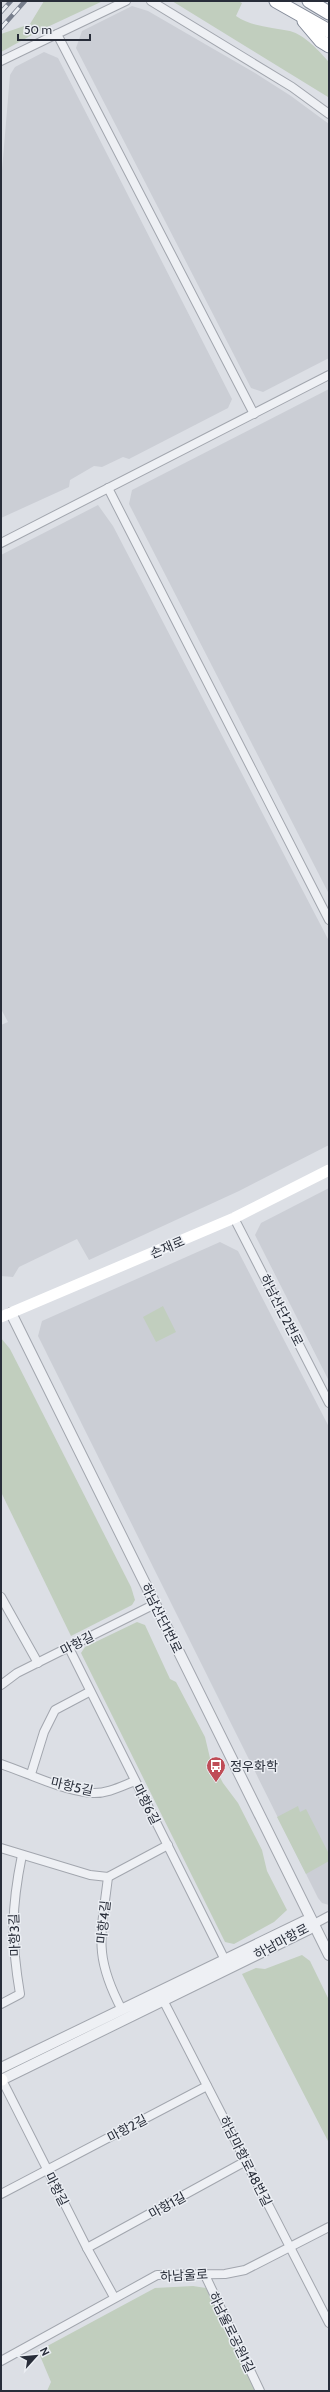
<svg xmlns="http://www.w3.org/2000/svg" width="330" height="2392" font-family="Cabin,'Noto Sans KR',sans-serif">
	<rect width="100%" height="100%" fill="#dcdfe5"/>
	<!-- built -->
	<g fill="#cbced5">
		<polygon points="132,6 148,11 255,73 291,96 329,124 329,358 263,392 251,388 76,48 82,31"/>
		<polygon points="44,52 58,58 232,399 228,408 129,459 123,457 102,467 94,466 70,480 69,487 1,518 1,182 10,75 15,67"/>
		<polygon points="329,389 329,894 129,504 132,490"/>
		<polygon points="98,505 113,526 329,941 329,1145 239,1191 89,1260 77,1239 19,1267 13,1277 1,1276 1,1025 8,1022 1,1009 1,555"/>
		<polygon points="329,1188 329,1381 255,1235 261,1223"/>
		<polygon points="220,1242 238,1251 329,1427 329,1905 322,1903 318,1898 38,1336 42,1321"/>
	</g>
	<!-- green -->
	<g fill="#c1cebe">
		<polygon points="44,1 103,1 41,30 1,52 1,34 30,24"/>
		<path d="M172 1H238L242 3 236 16C252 27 272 27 290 31 305 35 319 51 329 62L328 97Z"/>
		<polygon points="163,1306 176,1332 156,1342 143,1317"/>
		<polygon points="1,1338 10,1349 131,1587 135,1600 132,1605 71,1636 1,1492"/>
		<polygon points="137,1622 145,1625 170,1679 176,1682 205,1737 210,1758 223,1783 238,1803 262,1850 267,1871 287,1910 274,1922 234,1944 225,1942 81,1653 85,1647"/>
		<polygon points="298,1806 300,1812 306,1809 329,1854 329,1861 306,1874 277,1817"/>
		<polygon points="302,1955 310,1961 329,2000 329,2143 242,1974 256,1968 265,1969"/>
		<polygon points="193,2286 206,2288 256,2391 47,2391 51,2382 38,2351 155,2288"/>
	</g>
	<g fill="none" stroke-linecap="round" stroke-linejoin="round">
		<!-- minor casing -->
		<g stroke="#a2a6ae" stroke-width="10">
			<g id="minor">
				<polyline points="126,1 57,34 254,414"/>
				<polyline points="151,1 292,87 329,114"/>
				<polyline points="1,61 57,34"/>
				<polyline points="108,488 329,920"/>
				<polyline points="1,543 329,375"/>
				<polyline points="234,1218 329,1403"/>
				<polyline points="1,1597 38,1663"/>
				<polyline points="69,1648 225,1960"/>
				<polyline points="1,1685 17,1673 155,1604"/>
				<path d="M1 1764C30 1774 61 1790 92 1793 107 1794 122 1786 135 1781"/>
				<polyline points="31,1774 44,1732 55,1710 89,1692"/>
				<polyline points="1,1848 90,1875 108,1877 168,1845"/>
				<path d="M108 1877C101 1936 93 1955 122 2010"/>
				<polyline points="314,1924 329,1916"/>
				<polyline points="163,2000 329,2323"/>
				<path d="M1 2004 20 1994C11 1940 11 1909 22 1855"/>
				<polyline points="2,2080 87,2248 114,2297"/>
				<polyline points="1,2194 207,2086"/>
				<polyline points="87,2248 246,2161"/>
				<polyline points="204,2273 260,2391"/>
				<polyline points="1,2361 157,2275 225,2274 245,2270 329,2227"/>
			</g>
		</g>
		<!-- tertiary casing -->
		<g stroke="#a2a6ae" stroke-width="12">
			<g id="tertiary">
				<polyline points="11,1313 329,1955"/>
				<polyline points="1,2068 305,1921 314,1924 309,1929 1,2080"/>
			</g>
		</g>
		<!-- trunk casing -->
		<g stroke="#858c9a" stroke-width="15">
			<g id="trunk">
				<polyline points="276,1 329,31"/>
				<polyline points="309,1 329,13"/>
				<polyline points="304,21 321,41 329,46"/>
			</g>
		</g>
		<!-- minor -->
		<use href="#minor" stroke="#eef0f4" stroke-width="8"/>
		<!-- tertiary -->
		<use href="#tertiary" stroke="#eef0f4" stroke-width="10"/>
		<!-- secondary -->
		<g stroke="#fff" stroke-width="11">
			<polyline points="1,1317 234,1218 329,1170"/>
			<polyline points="1,2079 2,2080"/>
		</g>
		<!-- trunk -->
		<use href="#trunk" stroke="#fff" stroke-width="13"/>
		<!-- rail casing -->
		<g stroke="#777e8c" stroke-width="4.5">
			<g id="rail">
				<polyline points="1,12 11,1"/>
				<polyline points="1,28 25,1"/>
			</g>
		</g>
		<!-- rail -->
		<use href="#rail" stroke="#ebeef3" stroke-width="3" stroke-dasharray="9" stroke-linecap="butt"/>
	</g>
	<!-- icons -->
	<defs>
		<g id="bus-pin" transform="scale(1)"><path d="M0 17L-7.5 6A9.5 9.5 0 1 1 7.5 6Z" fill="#bf4c57" stroke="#ebeef3"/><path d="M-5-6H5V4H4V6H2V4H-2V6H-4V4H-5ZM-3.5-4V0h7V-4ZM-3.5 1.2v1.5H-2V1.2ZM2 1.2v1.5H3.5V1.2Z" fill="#fff"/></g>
	</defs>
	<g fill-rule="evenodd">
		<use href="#bus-pin" x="216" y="1766"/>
	</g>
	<g text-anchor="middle" stroke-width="3" stroke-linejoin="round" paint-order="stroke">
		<!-- street labels -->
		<g font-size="13" fill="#282d39" stroke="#ebeef3">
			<text transform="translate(167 1247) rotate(-23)" y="5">손재로</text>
			<text transform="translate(282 1310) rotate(63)" y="5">하남산단2번로</text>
			<text transform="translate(162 1618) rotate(64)" y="5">하남산단1번로</text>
			<text transform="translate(77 1643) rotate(-27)" y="5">마항길</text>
			<text transform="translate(72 1786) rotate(13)" y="5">마항5길</text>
			<text transform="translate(147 1804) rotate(63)" y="5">마항6길</text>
			<text transform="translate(103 1922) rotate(-84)" y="5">마항4길</text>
			<text transform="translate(14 1935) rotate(-92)" y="5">마항3길</text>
			<text transform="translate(281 1941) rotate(-28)" y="5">하남마항로</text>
			<text transform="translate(127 2128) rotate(-28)" y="5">마항2길</text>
			<text transform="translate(246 2161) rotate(63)" y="5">하남마항로48번길</text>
			<text transform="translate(57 2189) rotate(63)" y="5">마항길</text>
			<text transform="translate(167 2205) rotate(-29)" y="5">마항1길</text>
			<text transform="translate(184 2275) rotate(-3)" y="5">하남울로</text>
			<text transform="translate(232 2332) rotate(64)" y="5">하남울로공원1길</text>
		</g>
		<!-- poi labels -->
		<g font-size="13" fill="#282d39" stroke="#ebeef3" text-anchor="start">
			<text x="230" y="1771">정우화학</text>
		</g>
	</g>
	<!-- border -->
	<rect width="330" height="2392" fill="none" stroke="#282d39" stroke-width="4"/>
	<!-- north arrow -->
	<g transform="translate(36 2356) rotate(63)" stroke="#ebeef3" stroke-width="3" paint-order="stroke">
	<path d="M0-3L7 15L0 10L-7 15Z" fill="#282d39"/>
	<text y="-6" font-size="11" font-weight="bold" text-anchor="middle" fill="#282d39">N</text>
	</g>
	<!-- scale -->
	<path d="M18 34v6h72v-6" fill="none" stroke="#282d39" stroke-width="2"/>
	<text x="24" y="34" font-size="12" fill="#282d39" stroke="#ebeef3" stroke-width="3" paint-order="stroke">50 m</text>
</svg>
